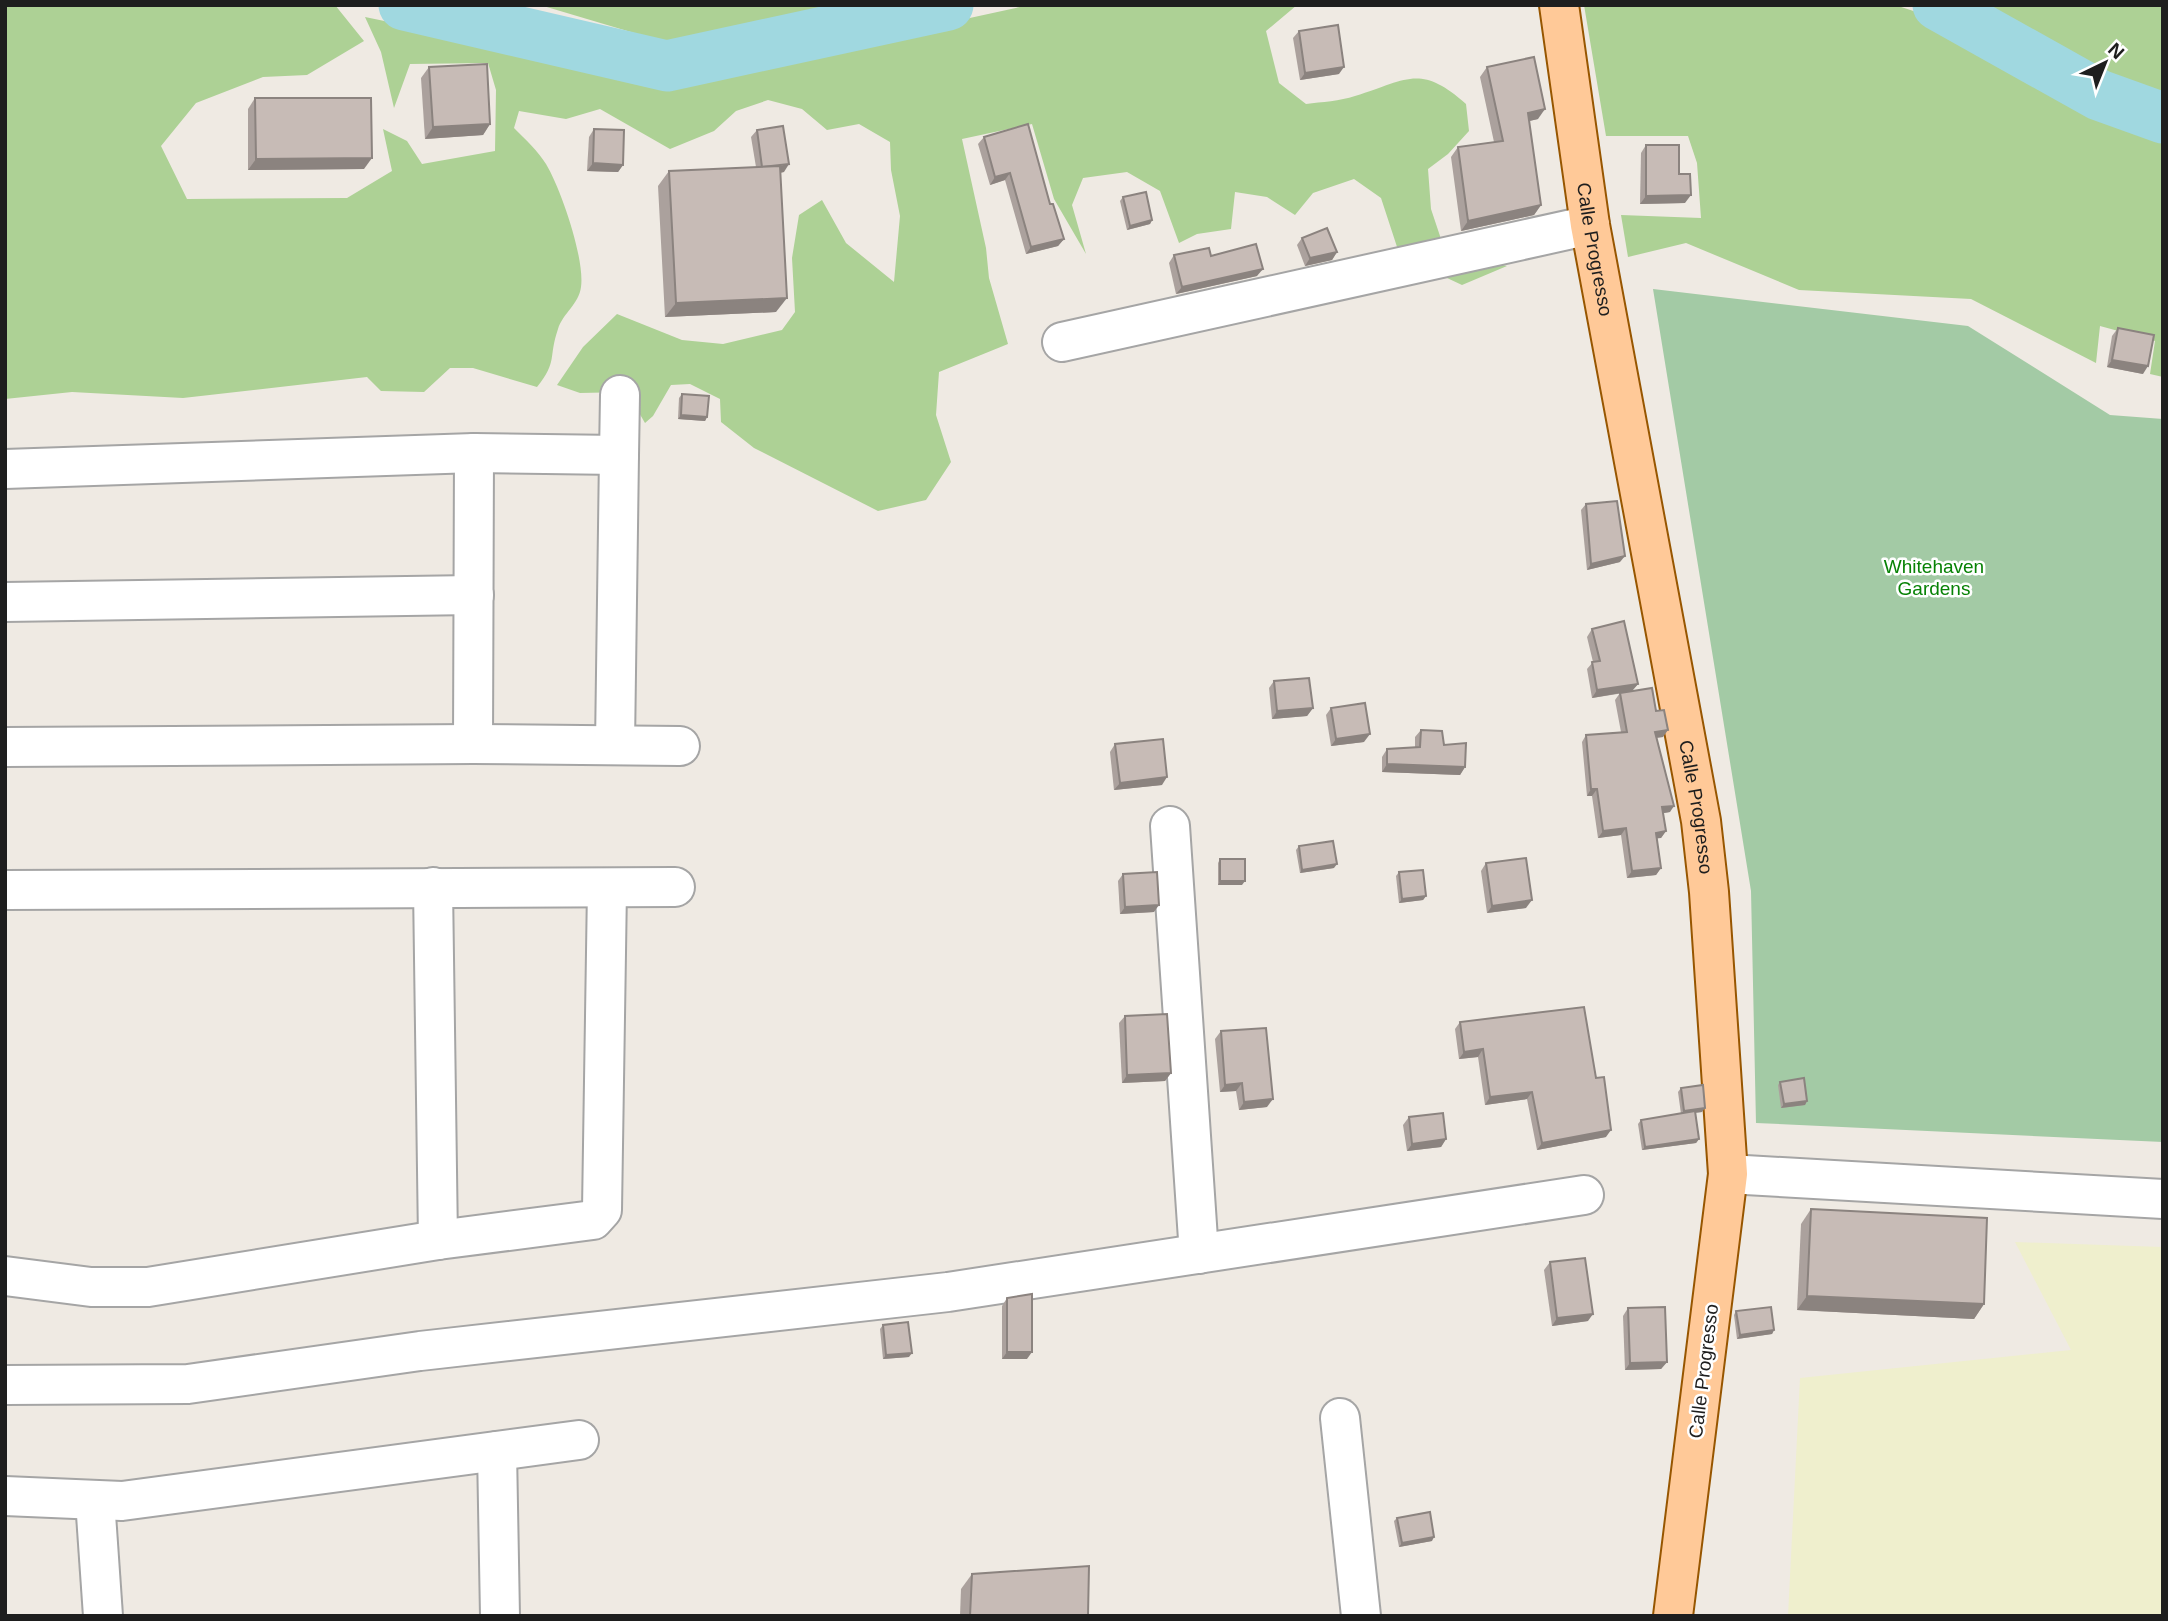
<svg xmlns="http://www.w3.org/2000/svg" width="2168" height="1621" font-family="Helvetica,sans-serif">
	<rect width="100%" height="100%" fill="#efeae3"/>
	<!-- farmland -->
	<polygon fill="#efefcd" points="2015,1242 2163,1247 2163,1616 1788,1616 1800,1378 2071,1350"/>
	<!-- forest -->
	<g fill="#add195">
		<path d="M5 5H335L364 41 307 75 263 77 196 103 161 146 187 199 347 198 392 171 383 129 407 141 422 164 495 151 496 90 488 63 410 64 394 108 381 52 365 17 568 59 667 84 1029 5H1297L1266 31 1279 83 1306 104C1322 102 1340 101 1355 96 1407 80 1420 63 1466 104L1469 131 1448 154 1428 169 1431 209 1445 251 1507 266 1462 285 1400 256 1381 198 1354 179 1313 193 1295 215 1267 197 1235 192 1231 229 1197 234 1179 243 1160 191 1127 172 1083 178 1072 205 1086 254 1054 199 1032 124 962 139 986 248 989 278 1008 344 939 372 936 415 951 462 926 500 878 511 754 448 721 422 720 399 690 384 671 385 653 416 645 423 627 392 580 393 557 385 583 347 617 314 682 340 723 344 782 330 795 312 792 258 799 215 822 200 846 243 894 282 900 216 891 170 890 142 859 124 827 130 802 109 768 100 736 111 714 131 670 149 600 109 566 119 519 111 514 128C525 139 538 151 546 164 561 189 585 259 581 287 579 304 563 313 558 329 548 358 558 361 537 387L473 368H450L424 392 381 391 367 377 183 398 72 392 5 399Z"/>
		<polygon points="540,5 845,5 753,34 671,44"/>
		<polygon points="1584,5 1895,5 1935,18 2101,114 2163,133 2163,377 2150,374 2155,341 2100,326 2096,363 1971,299 1799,290 1686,243 1628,257 1621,215 1701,218 1697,163 1688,136 1606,136"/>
		<polygon points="1953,5 2163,5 2163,103 2108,88"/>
	</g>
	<!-- cemetery -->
	<polygon fill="#a3caa5" points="1653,289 1968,326 2110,415 2163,419 2163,1142 1756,1123 1751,891"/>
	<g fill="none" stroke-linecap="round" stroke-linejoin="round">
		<!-- river -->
		<g stroke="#a0d8e0" stroke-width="51">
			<polyline points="404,5 667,66 948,5"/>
			<polyline points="1938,5 2099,95 2163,118"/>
		</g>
		<!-- minor casing -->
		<g stroke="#a5a5a5" stroke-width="42">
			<g id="minor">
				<polyline points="1062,342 1590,225"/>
				<polyline points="619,455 620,395"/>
				<polyline points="5,469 474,453 619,455 615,745"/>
				<polyline points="5,602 474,595"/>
				<polyline points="473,744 474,453"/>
				<polyline points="5,747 473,744 680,746"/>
				<polyline points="1170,826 1199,1254"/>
				<polyline points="433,887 438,1240"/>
				<polyline points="5,890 675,887"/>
				<polyline points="1728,1174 2163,1199"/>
				<polyline points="5,1276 91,1287 148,1287 438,1240 593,1220 602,1210 607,888"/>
				<polyline points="5,1385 188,1384 420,1351 948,1292 1584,1195"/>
				<polyline points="1340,1418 1361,1616"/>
				<polyline points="497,1451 500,1616"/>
				<polyline points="5,1496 122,1501 579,1440"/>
				<polyline points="95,1500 103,1616"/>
			</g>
		</g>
		<!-- major casing -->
		<g stroke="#975600" stroke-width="42">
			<g id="major">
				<path id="s1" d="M1559 5 1590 225 1701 821 1709 892 1728 1174 1673 1616"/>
			</g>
		</g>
		<!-- minor -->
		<use href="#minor" stroke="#fff" stroke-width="38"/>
		<!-- major -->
		<use href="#major" stroke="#ffc998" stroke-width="38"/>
	</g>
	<!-- wall -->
	<g fill="#aba19d">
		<polygon points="1299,31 1339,74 1300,80 1293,38"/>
		<polygon points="429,67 490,124 483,135 425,139 421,78"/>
		<polygon points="1487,67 1538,119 1529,121 1541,205 1534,215 1461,231 1451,157 1458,147 1494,142 1480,77"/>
		<polygon points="255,98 364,169 248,170 248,109"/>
		<polygon points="594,129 623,165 618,172 587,171 589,137"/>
		<polygon points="757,130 784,172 780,173 776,312 665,317 658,186 669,171 756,167 751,137"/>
		<polygon points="984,137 1050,204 1064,239 1058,246 1026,254 1005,180 990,185 978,144"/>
		<polygon points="1646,145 1679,174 1685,203 1640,204 1641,153"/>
		<polygon points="1123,197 1152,220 1150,224 1127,230 1120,201"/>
		<polygon points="1302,238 1337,252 1332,260 1305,266 1297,245"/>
		<polygon points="1174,255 1257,276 1176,294 1169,263"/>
		<polygon points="2118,328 2143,374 2107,367 2112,336"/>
		<polygon points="682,394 707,417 705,421 678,419 679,398"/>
		<polygon points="1586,504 1620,562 1587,570 1581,510"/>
		<polygon points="1592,629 1638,684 1632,691 1656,711 1663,737 1657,738 1670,812 1663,813 1666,831 1661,838 1657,838 1661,868 1656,875 1627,878 1621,835 1598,838 1592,796 1587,796 1582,742 1586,735 1621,732 1615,700 1620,693 1630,692 1592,698 1587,669 1593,662 1587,637"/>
		<polygon points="1274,681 1313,708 1307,716 1272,719 1269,688"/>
		<polygon points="1331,708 1364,742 1331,746 1326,715"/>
		<polygon points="1421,730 1444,745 1465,767 1460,775 1382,772 1382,757 1387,749 1415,747 1415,737"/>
		<polygon points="1115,744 1162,785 1114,790 1110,752"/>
		<polygon points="1299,846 1334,868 1300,873 1296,850"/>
		<polygon points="1220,859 1242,885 1218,885 1218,863"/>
		<polygon points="1486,863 1526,908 1487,913 1481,871"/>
		<polygon points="1399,872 1426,896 1423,900 1399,903 1396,876"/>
		<polygon points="1123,874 1154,912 1120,914 1118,881"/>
		<polygon points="1125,1016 1171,1073 1165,1081 1122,1083 1119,1023"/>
		<polygon points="1460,1022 1606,1137 1537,1150 1527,1099 1485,1105 1478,1057 1459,1059 1455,1029"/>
		<polygon points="1221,1031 1267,1107 1239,1110 1236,1091 1220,1092 1215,1039"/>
		<polygon points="1780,1082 1807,1101 1805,1105 1781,1108 1778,1085"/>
		<polygon points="1681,1088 1702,1112 1695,1113 1699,1139 1696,1143 1642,1150 1638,1124 1641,1120 1681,1114 1678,1092"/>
		<polygon points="1409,1117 1446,1139 1441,1147 1407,1151 1403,1125"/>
		<polygon points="1811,1209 1984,1304 1974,1319 1797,1310 1801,1224"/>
		<polygon points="1550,1262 1588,1321 1552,1326 1544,1270"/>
		<polygon points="1007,1298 1027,1359 1002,1359 1002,1306"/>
		<polygon points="1628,1308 1667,1362 1661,1369 1625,1370 1623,1316"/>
		<polygon points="1736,1311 1774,1330 1772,1334 1737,1339 1734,1315"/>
		<polygon points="883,1325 909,1357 883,1359 880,1329"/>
		<polygon points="1397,1518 1432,1541 1399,1547 1394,1521"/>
		<polygon points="972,1574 1088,1616 960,1616 961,1589"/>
	</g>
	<!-- shaded-wall -->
	<g fill="#8b837f">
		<polygon points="1344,67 1339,74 1300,80 1305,73"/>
		<polygon points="1545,109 1538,119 1521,123 1528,113"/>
		<polygon points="490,124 483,135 425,139 433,127"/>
		<polygon points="372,158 364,169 248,170 256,159"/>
		<polygon points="593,163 623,165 618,172 587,171"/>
		<polygon points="789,164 784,172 757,176 763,169"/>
		<polygon points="1010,173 1005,180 990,185 995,177"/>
		<polygon points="1691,195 1685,203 1640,204 1646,196"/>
		<polygon points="1541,205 1534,215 1461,231 1468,221"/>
		<polygon points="1152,220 1150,224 1127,230 1130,226"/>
		<polygon points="1064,239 1058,246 1026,254 1031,247"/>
		<polygon points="1337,252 1332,260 1305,266 1310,258"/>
		<polygon points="1263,269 1257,276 1176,294 1182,287"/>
		<polygon points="787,298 776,312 665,317 676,303"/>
		<polygon points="2112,360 2148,366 2143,374 2107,367"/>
		<polygon points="681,415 707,417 705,421 678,419"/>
		<polygon points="1625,556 1620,562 1587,570 1591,564"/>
		<polygon points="1638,684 1632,691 1592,698 1597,690"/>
		<polygon points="1313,708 1307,716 1272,719 1277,711"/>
		<polygon points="1668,730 1663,737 1651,738 1655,732"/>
		<polygon points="1370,734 1364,742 1331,746 1336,739"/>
		<polygon points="1387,764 1465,767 1460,775 1382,772"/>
		<polygon points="1167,777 1162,785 1114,790 1120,783"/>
		<polygon points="1591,789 1597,789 1592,796 1587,796"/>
		<polygon points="1674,806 1670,812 1658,814 1662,807"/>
		<polygon points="1626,828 1621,835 1598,838 1603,831"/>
		<polygon points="1666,831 1661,838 1652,839 1656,833"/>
		<polygon points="1337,864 1334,868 1300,873 1302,870"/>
		<polygon points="1661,868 1656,875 1627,878 1632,871"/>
		<polygon points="1220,881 1245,881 1242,885 1218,885"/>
		<polygon points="1426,896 1423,900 1399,903 1402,899"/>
		<polygon points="1532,900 1526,908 1487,913 1492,906"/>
		<polygon points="1159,905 1154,912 1120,914 1125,907"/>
		<polygon points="1483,1049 1478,1057 1459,1059 1464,1052"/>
		<polygon points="1171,1073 1165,1081 1122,1083 1127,1075"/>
		<polygon points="1242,1083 1236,1091 1220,1092 1225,1085"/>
		<polygon points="1532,1092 1527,1099 1485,1105 1490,1097"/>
		<polygon points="1273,1099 1267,1107 1239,1110 1244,1102"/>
		<polygon points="1807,1101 1805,1105 1781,1108 1784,1104"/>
		<polygon points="1705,1108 1702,1112 1681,1114 1684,1111"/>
		<polygon points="1611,1130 1606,1137 1537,1150 1542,1143"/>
		<polygon points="1446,1139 1441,1147 1407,1151 1412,1144"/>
		<polygon points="1699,1139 1696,1143 1642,1150 1645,1147"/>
		<polygon points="1807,1296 1984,1304 1974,1319 1797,1310"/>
		<polygon points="1593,1314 1588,1321 1552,1326 1557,1318"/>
		<polygon points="1774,1330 1772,1334 1737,1339 1740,1335"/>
		<polygon points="1007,1352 1032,1352 1027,1359 1002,1359"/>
		<polygon points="912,1353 909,1357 883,1359 886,1355"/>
		<polygon points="1667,1362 1661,1369 1625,1370 1630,1363"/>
		<polygon points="1434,1537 1432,1541 1399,1547 1402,1543"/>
	</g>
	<!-- building -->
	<g fill="#c7bbb6" stroke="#8b837f" stroke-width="2">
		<polygon points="1338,25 1344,67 1305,73 1299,31"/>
		<polygon points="1534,57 1545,109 1528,113 1541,205 1468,221 1458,147 1503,141 1487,67"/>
		<polygon points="487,64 490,124 433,127 429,67"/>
		<polygon points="255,98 371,98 372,158 256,159"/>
		<polygon points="1028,124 1050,204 1053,204 1064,239 1031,247 1010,173 995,177 984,137"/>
		<polygon points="783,126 789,164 762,167 757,130"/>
		<polygon points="594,129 624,130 623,165 593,163"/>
		<polygon points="1646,145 1679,145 1679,174 1690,174 1691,195 1646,196"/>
		<polygon points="780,166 787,298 676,303 669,171"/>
		<polygon points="1146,192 1152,220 1130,226 1123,197"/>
		<polygon points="1327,228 1337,252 1310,258 1302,238"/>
		<polygon points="1256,244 1263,269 1182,287 1174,255 1209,248 1211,256"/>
		<polygon points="2118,328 2154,335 2148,366 2112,360"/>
		<polygon points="682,394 709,396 707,417 681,415"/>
		<polygon points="1617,501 1625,556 1591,564 1586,504"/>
		<polygon points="1624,621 1638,684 1597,690 1592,662 1600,661 1592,629"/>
		<polygon points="1309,678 1313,708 1277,711 1274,681"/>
		<polygon points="1652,688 1656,711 1664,710 1668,730 1655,732 1674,806 1662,807 1666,831 1656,833 1661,868 1632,871 1626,828 1603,831 1597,789 1591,789 1586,735 1627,732 1620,693"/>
		<polygon points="1365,703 1370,734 1336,739 1331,708"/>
		<polygon points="1421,730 1442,731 1444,745 1466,743 1465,767 1387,764 1387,749 1420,747"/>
		<polygon points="1163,739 1167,777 1120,783 1115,744"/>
		<polygon points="1333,841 1337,864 1302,870 1299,846"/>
		<polygon points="1526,858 1532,900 1492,906 1486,863"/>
		<rect x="1220" y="859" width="25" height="22"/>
		<polygon points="1423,870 1426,896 1402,899 1399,872"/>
		<polygon points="1157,872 1159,905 1125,907 1123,874"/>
		<polygon points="1584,1007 1596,1078 1604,1077 1611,1130 1542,1143 1532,1092 1490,1097 1483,1049 1464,1052 1460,1022"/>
		<polygon points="1167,1014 1171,1073 1127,1075 1125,1016"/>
		<polygon points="1266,1028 1273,1099 1244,1102 1242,1083 1225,1085 1221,1031"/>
		<polygon points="1804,1078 1807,1101 1784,1104 1780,1082"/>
		<polygon points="1703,1085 1705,1108 1684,1111 1681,1088"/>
		<polygon points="1695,1111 1699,1139 1645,1147 1641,1120"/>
		<polygon points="1443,1113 1446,1139 1412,1144 1409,1117"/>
		<polygon points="1811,1209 1987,1218 1984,1304 1807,1296"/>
		<polygon points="1585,1258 1593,1314 1557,1318 1550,1262"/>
		<polygon points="1032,1294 1032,1352 1007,1352 1007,1298"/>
		<polygon points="1665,1307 1667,1362 1630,1363 1628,1308"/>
		<polygon points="1771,1307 1774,1330 1740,1335 1736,1311"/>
		<polygon points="908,1322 912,1353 886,1355 883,1325"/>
		<polygon points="1430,1512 1434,1537 1402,1543 1397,1518"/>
		<polygon points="1089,1566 1088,1616 970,1616 972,1574"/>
	</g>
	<g text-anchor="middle" stroke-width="5" stroke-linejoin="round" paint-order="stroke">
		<!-- street labels -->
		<g font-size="19" fill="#1e1e1e" stroke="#fff">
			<text dy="7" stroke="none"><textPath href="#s1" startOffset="247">Calle Progresso</textPath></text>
			<text dy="7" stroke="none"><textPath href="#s1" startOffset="814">Calle Progresso</textPath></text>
			<text transform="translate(1703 1371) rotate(-83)" y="7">Calle Progresso</text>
		</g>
		<!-- park labels -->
		<g font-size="19" fill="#078205" stroke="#fff">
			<text x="1934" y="573">Whitehaven<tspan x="1934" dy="22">Gardens</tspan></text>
		</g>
	</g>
	<!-- border -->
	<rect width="2168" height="1621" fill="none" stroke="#1e1e1e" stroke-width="14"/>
	<!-- north arrow -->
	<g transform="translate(2105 63) rotate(43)" stroke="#ffffff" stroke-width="5" paint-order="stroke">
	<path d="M0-5L12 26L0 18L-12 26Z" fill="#1e1e1e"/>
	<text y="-10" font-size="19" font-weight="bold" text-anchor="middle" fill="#1e1e1e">N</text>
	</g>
</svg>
